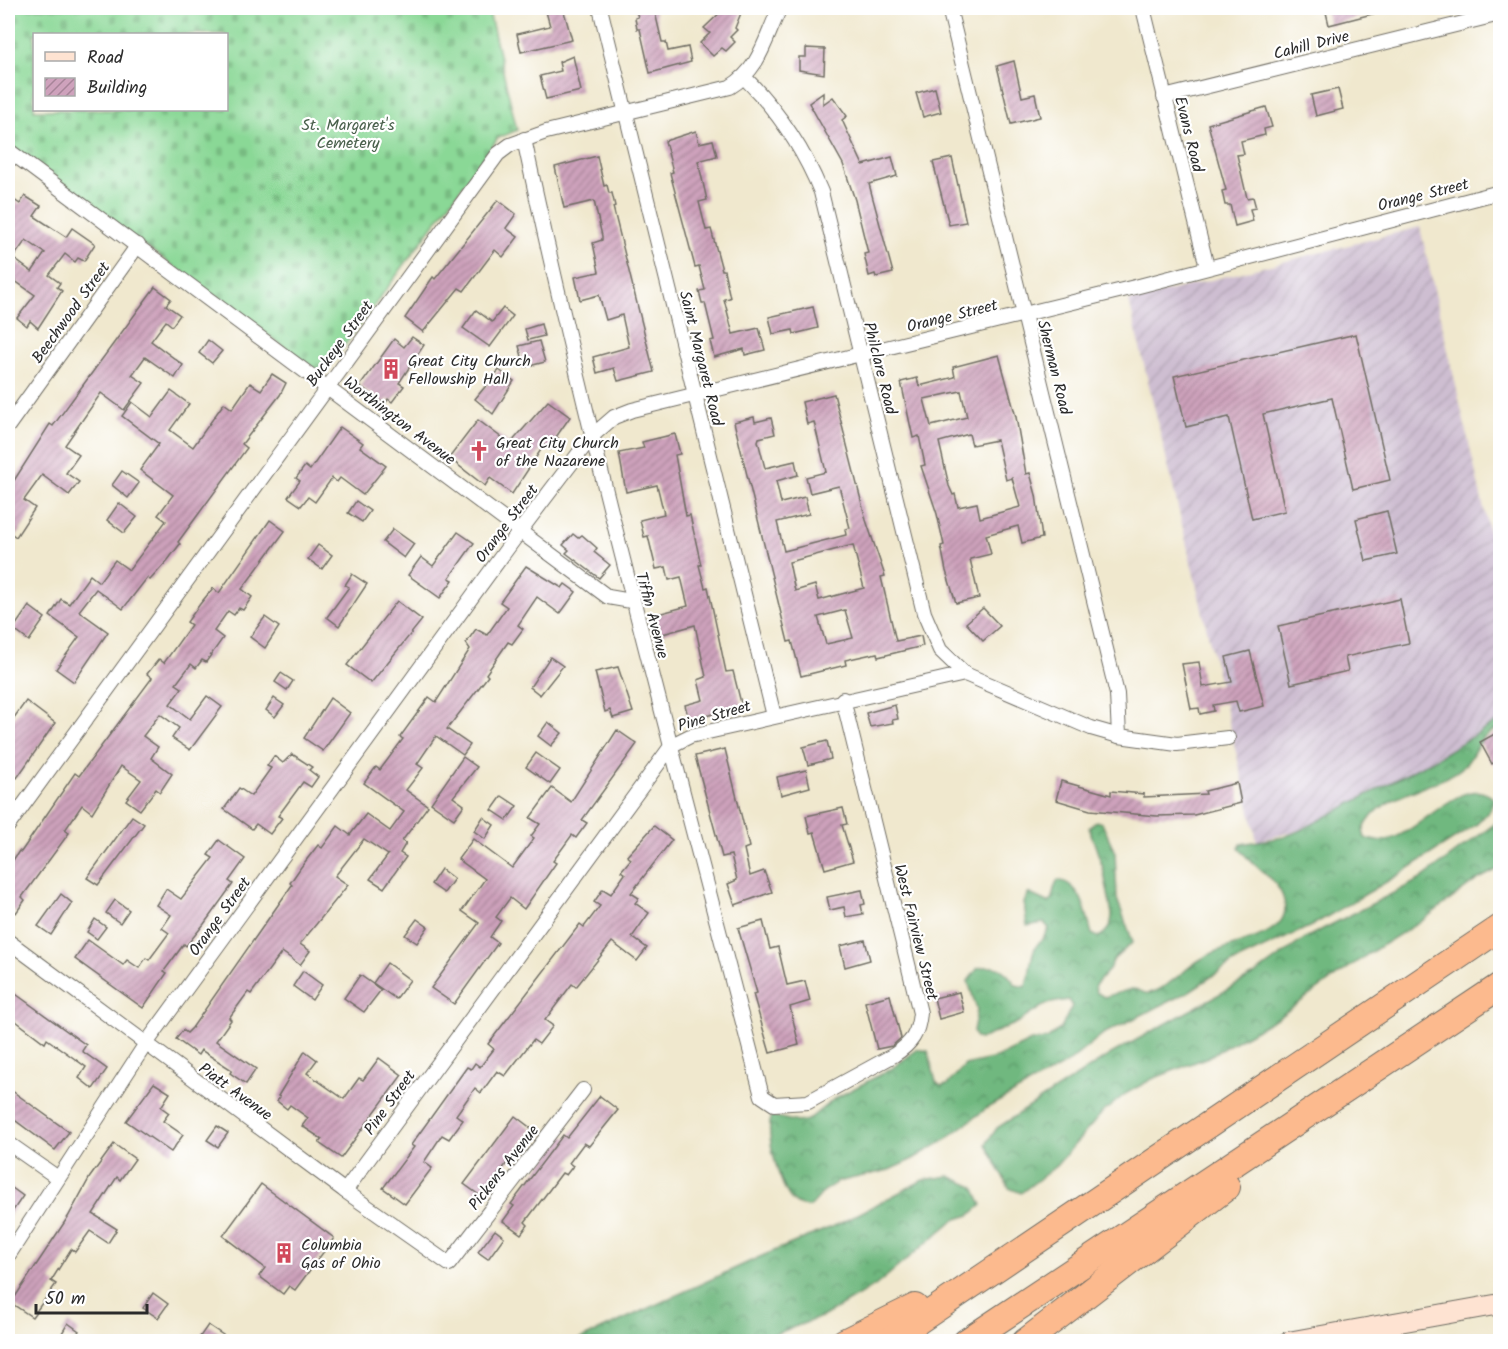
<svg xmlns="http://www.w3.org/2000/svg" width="1508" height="1349" font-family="Kalam,sans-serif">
	<defs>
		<pattern id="industrial-furrows" width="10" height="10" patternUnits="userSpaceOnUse" patternTransform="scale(1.5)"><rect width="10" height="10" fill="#cebed1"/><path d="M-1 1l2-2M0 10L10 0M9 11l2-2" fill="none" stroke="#b1a3b4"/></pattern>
		<pattern id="forest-crowns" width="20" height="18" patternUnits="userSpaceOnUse" patternTransform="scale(1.5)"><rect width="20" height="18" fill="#6fb87f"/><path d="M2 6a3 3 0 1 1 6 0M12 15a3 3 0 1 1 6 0" fill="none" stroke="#5b9668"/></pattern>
		<pattern id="cemetery-stones" width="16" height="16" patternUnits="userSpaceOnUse" patternTransform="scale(1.5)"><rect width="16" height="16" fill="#8ad896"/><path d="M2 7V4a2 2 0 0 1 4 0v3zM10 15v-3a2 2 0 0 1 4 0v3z" fill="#77ba81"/></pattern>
		<pattern id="building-hatch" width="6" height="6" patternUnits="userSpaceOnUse" patternTransform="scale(1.5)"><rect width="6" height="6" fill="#cea2bc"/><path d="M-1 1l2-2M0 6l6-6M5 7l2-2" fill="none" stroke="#a78499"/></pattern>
	</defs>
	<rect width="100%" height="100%" fill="#fff"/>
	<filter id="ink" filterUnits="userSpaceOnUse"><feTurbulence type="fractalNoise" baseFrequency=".0167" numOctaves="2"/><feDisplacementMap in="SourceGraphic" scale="12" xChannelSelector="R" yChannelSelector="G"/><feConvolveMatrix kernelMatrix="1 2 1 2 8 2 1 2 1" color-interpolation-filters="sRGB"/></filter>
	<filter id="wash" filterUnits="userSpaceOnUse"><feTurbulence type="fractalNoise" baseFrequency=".008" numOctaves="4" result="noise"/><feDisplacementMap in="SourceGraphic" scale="24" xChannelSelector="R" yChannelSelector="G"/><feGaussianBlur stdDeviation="1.35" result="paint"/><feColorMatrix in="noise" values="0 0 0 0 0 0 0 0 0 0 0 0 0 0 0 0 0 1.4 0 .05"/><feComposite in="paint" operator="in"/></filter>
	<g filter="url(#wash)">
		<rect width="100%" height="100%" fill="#f0e8ce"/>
		<!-- industrial -->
		<polygon fill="url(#industrial-furrows)" points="1420,227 1500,580 1500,722 1382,792 1299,830 1257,841 1129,301"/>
		<!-- forest -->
		<g fill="url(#forest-crowns)" stroke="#4d7255" stroke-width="1.5">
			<path d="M1500 720V727C1496 730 1489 733 1485 737 1475 745 1473 758 1463 767 1434 791 1379 791 1363 831L1365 838C1407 859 1458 765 1494 799L1490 810 1477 824 1400 874 1311 926 1234 962 1188 992 1103 1034 1066 1064 987 1108 945 1140 913 1159 889 1170 837 1182 825 1190 810 1207C803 1207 798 1206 793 1201 780 1189 764 1132 772 1116L798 1122 808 1120 834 1099 891 1069 918 1049 928 1051 936 1082 941 1086 947 1085 965 1065 996 1058 1031 1041 1047 1039 1061 1028 1072 1006 1068 1000 1046 1004 1017 1023 980 1039 976 1038 973 1031 977 1010 968 981 978 968C997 964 1004 968 1016 985L1025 987C1032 975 1029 960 1035 948 1039 941 1046 937 1049 928L1044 923 1027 926 1024 903 1028 893 1049 903C1055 896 1052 887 1058 880 1083 884 1086 914 1092 934L1098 937C1107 933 1112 925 1112 914L1103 868 1089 828 1096 821 1102 823 1115 852 1117 899 1133 942 1114 959 1108 971 1095 985 1096 992 1104 997 1132 989C1141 989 1144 996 1153 992 1171 986 1186 967 1203 958 1223 946 1253 942 1271 930 1279 925 1285 917 1285 908 1284 878 1251 869 1239 847L1241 844 1284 837 1303 829 1433 760Z"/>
			<polygon points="1500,820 1500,868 1477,880 1423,920 1368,954 1280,1016 1208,1057 1152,1079 1125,1094 1102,1113 1056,1166 1021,1193 1009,1188 986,1144 997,1128 1111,1054 1254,975 1307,937 1419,880"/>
			<polygon points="949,1176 974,1187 982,1205 970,1215 954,1220 875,1286 824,1316 756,1341 577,1341 762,1256 841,1223 923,1180"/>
		</g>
		<!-- cemetery -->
		<path fill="url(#cemetery-stones)" stroke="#5a8260" stroke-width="1.5" fill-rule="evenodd" d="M8 8H488L517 130 498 138 323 375 8 146ZM34 34H226V110H34Z"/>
		<g id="blocks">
			<!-- building -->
			<g fill="url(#building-hatch)" fill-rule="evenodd">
				<polygon points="545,8 563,8 572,40 521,52 517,34 550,26"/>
				<polygon points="635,8 654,8 662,42 666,42 668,51 688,47 691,62 650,73 640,29 637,29 635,18 638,17"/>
				<polygon points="725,8 743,8 735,28 737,30 730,37 735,42 726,51 722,48 713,56 700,43 710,33 704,28"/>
				<polygon points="1325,8 1380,8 1380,12 1329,25"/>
				<polygon points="806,48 825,49 824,74 799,70 799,57 806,57"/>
				<polygon points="573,56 581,91 546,99 540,76 561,71 559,62"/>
				<polygon points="1014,61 1022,97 1035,94 1040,117 1011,124 997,66"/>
				<polygon points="935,88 941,112 923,117 916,93"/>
				<polygon points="1338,89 1343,109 1316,116 1311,95"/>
				<polygon points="823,93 823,104 833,97 847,116 842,120 863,165 892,157 897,176 869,184 893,273 876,277 875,274 869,276 864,254 868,253 855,200 843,164 809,103"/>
				<polygon points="1266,107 1272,127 1264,129 1265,135 1241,141 1244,154 1237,155 1247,198 1253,197 1256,208 1250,209 1253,221 1235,226 1230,205 1225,205 1222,191 1226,190 1208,124"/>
				<polygon points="696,131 699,143 713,140 717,156 698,161 707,200 699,202 706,230 711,229 722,270 724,270 730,298 724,299 733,334 759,328 765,350 745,355 744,349 714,357 710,341 714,340 705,303 702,303 699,291 705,290 699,266 695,267 670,173 673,172 665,141"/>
				<polygon points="597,156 604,186 607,185 609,193 612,193 615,206 613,207 654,372 618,381 614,368 597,373 593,357 629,347 622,315 606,320 599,295 580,300 575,277 599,272 593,243 602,240 602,236 594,201 564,208 555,167"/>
				<polygon points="952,158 966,222 949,225 933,162"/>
				<path d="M25 196 41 206 34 216 66 237 72 228 95 244 84 261 78 258 75 262 65 254 49 275 60 283 57 287 62 291 38 328 30 321 27 326 17 318 35 295 8 276V208L14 200 20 204ZM26 240 45 253 32 272 13 258Z"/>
				<polygon points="498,200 516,214 506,228 518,237 503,257 495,250 464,291 459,288 423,332 405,318 433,277 435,279"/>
				<polygon points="155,287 171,299 166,305 180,315 172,326 166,321 151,341 183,365 175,378 145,357 132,375 144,383 124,410 101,393 65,445 79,455 66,473 79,482 69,495 42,475 24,500 35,508 16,537 8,531 8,490 50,424 53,426"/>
				<polygon points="813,307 818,328 794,334 793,330 773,334 769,317"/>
				<polygon points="503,308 513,316 490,347 463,328 476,310 492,322"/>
				<polygon points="541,324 544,336 528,340 525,329"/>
				<polygon points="1356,334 1390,480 1353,489 1332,398 1263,414 1285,511 1252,519 1229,417 1186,427 1174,376"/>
				<polygon points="412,337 424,345 399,383 404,386 392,402 388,399 385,404 360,386 394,339 404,347"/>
				<polygon points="208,340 222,351 212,363 199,353"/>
				<polygon points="539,341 545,362 525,367 519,346"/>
				<path d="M999 355 1016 417 1026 474 1030 473 1036 495 1042 538 1022 543 1018 526 986 535 991 554 970 559 979 598 956 603 946 571 941 546 944 545 937 514 921 466 925 465 919 436 913 438 901 382 917 378 919 386 955 377 953 367ZM961 391 967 417 931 426 924 399ZM969 434 972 445 997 440 1006 480 1012 478 1020 507 980 518 977 503 958 507 955 494 953 495 949 486 939 442Z"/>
				<polygon points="499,370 514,381 493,414 475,399"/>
				<polygon points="272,374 286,383 280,395 242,444 247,448 178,542 180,544 168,560 150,580 147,578 123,609 96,589 79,611 108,632 74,682 56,669 79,637 50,616 61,599 69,604 90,575 99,582 115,560 129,570 166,521 158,515 173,495 140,470 159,444 122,416 132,402 152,417 171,391 189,404 170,430 193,447 224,403 232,409 250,383 261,390"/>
				<path d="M834 394 866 520 885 576 881 577 896 641 921 636 923 646 878 657 877 653 845 660 846 665 801 676 792 641 788 642 734 422 754 417 755 422 771 418 775 434 759 438 758 441 765 468 795 461 798 475 776 481 781 503 805 497 809 514 777 522 784 551 846 535 845 529 850 528 839 486 810 493 806 477 826 472 814 422 807 424 802 402ZM853 545 864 588 819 600 815 585 795 591 789 562ZM845 610 853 638 826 644 818 617Z"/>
				<polygon points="548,401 570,417 556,437 559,439 550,450 544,445 512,494 490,478 485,486 449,458 478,420 510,444"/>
				<polygon points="340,427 363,443 360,447 386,466 363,495 340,478 337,482 332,478 315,502 308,497 301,506 288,497 300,481 296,478 305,466 310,470"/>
				<polygon points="675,434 680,454 675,455 686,516 690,515 701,565 699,565 705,588 708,587 726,672 733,671 742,707 689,720 685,705 703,700 698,680 706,677 695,625 659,635 654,615 688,606 681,577 669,580 666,567 656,569 648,536 644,537 640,520 664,514 657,485 626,492 619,453 644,448 642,442"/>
				<polygon points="122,471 139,483 128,498 112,485"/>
				<polygon points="356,501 370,511 362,522 348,513"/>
				<polygon points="119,503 137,517 124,533 107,520"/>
				<polygon points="1387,511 1397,554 1366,561 1356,519"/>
				<polygon points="270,520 285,531 242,589 252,597 243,610 239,608 234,615 228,611 214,631 223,638 206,662 202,660 196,668 191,664 176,684 182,688 170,704 190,719 207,696 222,707 190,750 172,738 179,728 160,714 143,736 158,747 151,758 172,774 160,792 156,789 140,810 126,800 141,780 121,766 92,813 82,805 65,830 69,833 22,897 25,900 16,913 8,906 8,868 19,851 21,852 75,773 79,776 152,678 147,674 159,659 164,663 191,625 187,622 200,604 213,588 219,593"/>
				<polygon points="393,529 414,544 404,558 383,542"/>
				<polygon points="458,532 474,543 449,578 453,580 440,598 408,575 421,557 433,566"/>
				<polygon points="573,534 578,538 582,535 597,548 594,552 610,565 599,578 566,553 569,550 563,545"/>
				<polygon points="318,545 332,555 322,569 308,559"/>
				<polygon points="526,566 562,588 565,584 576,592 560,614 537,597 518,625 523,629 512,644 508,642 486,674 488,676 447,729 470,745 463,755 436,736 417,764 423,768 406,790 428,806 402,841 406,843 400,853 406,857 384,888 370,879 388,855 364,839 335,876 348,885 300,944 310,951 300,965 282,952 251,994 248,992 229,1018 231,1020 216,1041 256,1069 246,1084 230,1073 232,1070 201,1050 198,1055 176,1039 183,1030 187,1033 192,1028 292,885 290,883 301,867 318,845 322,848 338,826 350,835 366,814 390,831 404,812 364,783 376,767 380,770 403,739 400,737 429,697 436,702 470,649 466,643 476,629 487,635 507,607 500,602"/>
				<polygon points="352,574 367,584 339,626 327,617 349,587 345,585"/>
				<polygon points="1400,599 1409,643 1345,657 1348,671 1291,684 1278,626"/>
				<polygon points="397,601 422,620 371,683 347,665"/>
				<polygon points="29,606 45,618 29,641 13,629"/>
				<polygon points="983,608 1000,626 983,641 966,623"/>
				<polygon points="265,617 279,627 265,648 250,637"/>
				<polygon points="1250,651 1264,706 1239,712 1236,701 1213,705 1214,711 1200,714 1199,708 1191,709 1182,664 1199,662 1203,687 1232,682 1226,657"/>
				<polygon points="550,657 563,666 540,695 530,687"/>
				<polygon points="618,667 633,712 613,718 610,710 605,712 595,672"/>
				<polygon points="281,673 293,681 287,690 275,682"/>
				<polygon points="274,698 284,705 275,717 266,710"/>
				<polygon points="330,698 350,713 323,751 304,738"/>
				<polygon points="26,701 55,723 17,778 8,771 8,726"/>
				<polygon points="895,705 898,719 892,720 893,723 870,727 866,713"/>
				<polygon points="548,722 562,733 551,746 538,736"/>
				<polygon points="617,730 637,744 582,820 587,823 576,838 572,835 553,861 556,863 524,909 510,898 496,917 501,921 490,937 498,943 454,1004 431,988 479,923 462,911 485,879 458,859 473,839 512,868 534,838 531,836 540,824 530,818 552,788 571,802"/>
				<polygon points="1500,731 1500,759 1492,764 1480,742"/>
				<polygon points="827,741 831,759 808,765 803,747"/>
				<polygon points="725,749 749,847 744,849 750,876 764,871 772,892 735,905 728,884 737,880 731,855 722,857 695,756"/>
				<polygon points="536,753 560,770 550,784 526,767"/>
				<polygon points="292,754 312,767 309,770 318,777 311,787 303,782 278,816 282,818 270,834 256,824 252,829 224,809 239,788 251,796 271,768 267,766 274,756 283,763"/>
				<polygon points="463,757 477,767 453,797 464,805 454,819 431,803"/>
				<polygon points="806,770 810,787 781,795 777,777"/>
				<polygon points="1061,781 1111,795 1111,791 1144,794 1144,797 1206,794 1205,791 1237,783 1241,803 1194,815 1157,816 1090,810 1056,800"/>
				<polygon points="502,796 517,806 507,820 492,810"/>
				<polygon points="843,808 847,824 842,825 853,861 825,869 814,832 810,833 806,816"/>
				<polygon points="132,816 144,824 98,885 87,878"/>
				<polygon points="483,817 494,825 485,839 474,831"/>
				<polygon points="654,826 672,840 631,893 639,898 635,903 649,913 632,937 647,948 637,961 612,942 576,987 572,984 545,1020 553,1026 539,1044 533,1040 505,1076 497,1071 481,1093 475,1088 456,1115 463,1120 449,1139 442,1135 424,1162 432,1168 405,1204 383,1188 414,1147 411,1145 467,1067 471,1069 475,1063 480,1067 494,1049 488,1044 580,924 584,927 600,906 594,902 603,889 611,894 625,874 621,871 631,859 627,856"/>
				<polygon points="219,840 245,859 229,881 233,884 204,924 186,946 184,944 164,971 167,973 143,1008 75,959 88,940 123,965 127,960 139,968 146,958 149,960 169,933 162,928 171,915 156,905 166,889 181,899 213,858 208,855"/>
				<polygon points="441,869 454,879 444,893 431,884"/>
				<polygon points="862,890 865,904 861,905 863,914 846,917 844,907 830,910 827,897"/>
				<polygon points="61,894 72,903 51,935 38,926"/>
				<polygon points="115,900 129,910 120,923 106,913"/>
				<polygon points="95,919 106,927 97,939 87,932"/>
				<polygon points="417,919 428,927 417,943 405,935"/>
				<polygon points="763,921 770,949 778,947 787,985 805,981 810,1001 790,1007 799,1045 770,1053 753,994 757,993 738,928"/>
				<polygon points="865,940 870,960 845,967 840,946"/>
				<polygon points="387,963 410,980 396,999 373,983"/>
				<polygon points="303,971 322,985 312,1000 293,986"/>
				<polygon points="360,975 381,990 364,1012 344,998"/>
				<polygon points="13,992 86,1045 82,1051 107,1069 93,1089 79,1078 86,1067 47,1039 45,1043 8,1015 8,999"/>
				<polygon points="959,992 964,1012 939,1019 934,998"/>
				<polygon points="890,995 901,1038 892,1046 877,1049 865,1002"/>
				<polygon points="305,1051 317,1060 307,1073 344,1099 359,1078 363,1080 379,1058 402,1075 341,1158 319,1143 322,1139 302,1126 308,1118 290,1105 287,1109 277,1101 280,1097 278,1096"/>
				<polygon points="154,1083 170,1093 161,1107 169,1113 163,1121 183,1135 171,1152 126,1121"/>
				<polygon points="8,1088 69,1132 55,1150 8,1115"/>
				<polygon points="600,1096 618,1110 589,1146 584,1143 569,1163 573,1166 566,1175 562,1173 525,1222 528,1225 521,1234 503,1221 514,1206 511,1204 563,1135 567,1138"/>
				<polygon points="515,1116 532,1129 482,1197 464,1184"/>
				<polygon points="217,1126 228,1133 218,1147 207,1140"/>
				<polygon points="114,1144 135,1159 120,1180 117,1177 93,1214 117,1229 108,1243 90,1231 75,1252 71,1249 51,1281 56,1284 32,1317 11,1303 68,1217 90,1177"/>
				<polygon points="261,1184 334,1238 295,1290 289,1286 283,1294 259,1276 265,1268 223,1236"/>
				<polygon points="8,1185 23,1196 8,1218"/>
				<polygon points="495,1230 504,1237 488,1259 478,1252"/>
				<polygon points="153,1293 168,1304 158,1318 143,1308"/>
				<polygon points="68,1323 79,1331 73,1340 62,1333"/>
				<polygon points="208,1325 232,1341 197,1341"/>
			</g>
		</g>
	</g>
	<g filter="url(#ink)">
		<use href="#blocks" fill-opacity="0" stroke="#706d64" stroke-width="1.5"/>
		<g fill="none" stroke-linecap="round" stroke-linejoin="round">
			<!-- street casing -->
			<g stroke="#706d64" stroke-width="16">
				<g id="street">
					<polyline points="600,8 774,716"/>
					<polyline points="949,8 1117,694 1119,736"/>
					<polyline points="1143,8 1207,267"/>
					<path d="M745 78C778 111 803 148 821 192L924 613 940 650 965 674"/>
					<polyline points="1164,97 1500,14"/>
					<path d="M524 139C593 461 680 778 762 1096L774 1104 808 1102 894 1055C912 1043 918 1034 920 1013L843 699"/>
					<polyline points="8,150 608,597 631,601"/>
					<polyline points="8,426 138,245"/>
					<path d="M8 826 498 154 510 145 546 132 730 87C761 68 765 38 780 8"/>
					<polyline points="8,941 345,1191 449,1264 583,1090"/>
					<polyline points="8,1143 58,1178"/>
					<polyline points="345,1191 672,745 690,736 965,674 1091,728 1119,736 1177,744 1228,738"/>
					<polyline points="8,1256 145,1045 520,531 592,436 614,417 632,410 1139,286 1500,192"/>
				</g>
			</g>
			<!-- secondary casing -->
			<g stroke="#706d64" stroke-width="22">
				<polyline id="secondary" points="1288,1342 1500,1304"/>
			</g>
			<!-- highway casing -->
			<g stroke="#706d64" stroke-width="28">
				<g id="highway">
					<polyline points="844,1342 915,1307"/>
					<polyline points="887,1342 1500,928"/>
					<polyline points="966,1342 1500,986"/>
					<polyline points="1025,1342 1227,1187"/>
				</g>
			</g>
			<!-- street -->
			<use href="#street" stroke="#fff" stroke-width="14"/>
			<!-- secondary -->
			<use href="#secondary" stroke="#fee3d2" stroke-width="20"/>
			<!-- highway -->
			<use href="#highway" stroke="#fcba8e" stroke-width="26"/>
		</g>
	</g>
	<!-- icons -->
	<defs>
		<g id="building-bare" transform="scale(1.62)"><path d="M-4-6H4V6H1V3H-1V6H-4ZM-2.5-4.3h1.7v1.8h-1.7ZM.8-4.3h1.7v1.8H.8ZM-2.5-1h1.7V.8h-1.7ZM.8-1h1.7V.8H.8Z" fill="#d1495b" stroke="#fff" stroke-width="2.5" paint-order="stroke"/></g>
		<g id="church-bare" transform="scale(1.62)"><path d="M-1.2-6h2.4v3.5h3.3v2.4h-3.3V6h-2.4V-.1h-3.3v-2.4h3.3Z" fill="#d1495b" stroke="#fff" stroke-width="2.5" paint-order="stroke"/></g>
	</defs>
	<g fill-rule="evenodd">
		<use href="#building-bare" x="391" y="369"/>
		<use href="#church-bare" x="479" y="451"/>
		<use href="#building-bare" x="284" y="1253"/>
	</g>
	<g text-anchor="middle" stroke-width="4.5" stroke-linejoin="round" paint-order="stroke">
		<!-- street labels -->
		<g font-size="16" fill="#2b2b2b" stroke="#fff">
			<text transform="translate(1311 44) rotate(-14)" y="6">Cahill Drive</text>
			<text transform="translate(1190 134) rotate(76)" y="6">Evans Road</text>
			<text transform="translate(1423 194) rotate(-14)" y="6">Orange Street</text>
			<text transform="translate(70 312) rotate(-54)" y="6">Beechwood Street</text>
			<text transform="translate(952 315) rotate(-14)" y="6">Orange Street</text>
			<text transform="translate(339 343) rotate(-54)" y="6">Buckeye Street</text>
			<text transform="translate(702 358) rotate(76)" y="6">Saint Margaret Road</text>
			<text transform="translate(1055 367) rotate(76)" y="6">Sherman Road</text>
			<text transform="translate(881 368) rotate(76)" y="6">Philclare Road</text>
			<text transform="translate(400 420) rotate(37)" y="6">Worthington Avenue</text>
			<text transform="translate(506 523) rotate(-53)" y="6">Orange Street</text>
			<text transform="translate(653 615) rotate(75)" y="6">Tiffin Avenue</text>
			<text transform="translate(714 715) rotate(-16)" y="6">Pine Street</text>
			<text transform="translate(219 916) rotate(-54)" y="6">Orange Street</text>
			<text transform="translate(917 932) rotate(76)" y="6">West Fairview Street</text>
			<text transform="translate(236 1091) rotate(36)" y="6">Piatt Avenue</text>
			<text transform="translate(389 1102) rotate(-54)" y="6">Pine Street</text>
			<text transform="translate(503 1167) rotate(-52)" y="6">Pickens Avenue</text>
		</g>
		<!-- park labels -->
		<g font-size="16" fill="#485f4b" stroke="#fff">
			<text x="348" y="130">St. Margaret's<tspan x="348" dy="18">Cemetery</tspan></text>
		</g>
		<!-- poi labels -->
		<g font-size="16" fill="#2b2b2b" stroke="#fff" text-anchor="start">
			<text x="408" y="366">Great City Church<tspan x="408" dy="18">Fellowship Hall</tspan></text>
			<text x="496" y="448">Great City Church<tspan x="496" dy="18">of the Nazarene</tspan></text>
			<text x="301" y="1250">Columbia<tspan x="301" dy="18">Gas of Ohio</tspan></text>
		</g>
	</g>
	<!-- margin -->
	<rect width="1508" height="1349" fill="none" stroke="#fff" stroke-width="30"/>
	<!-- legend -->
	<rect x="33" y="33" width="195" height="78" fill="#ffffff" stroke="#aaaaaa" stroke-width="1.5"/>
	<rect x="45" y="52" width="30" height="9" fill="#fee3d2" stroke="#aaaaaa" stroke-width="1.5"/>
	<text x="87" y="63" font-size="18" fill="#2b2b2b">Road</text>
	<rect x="45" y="78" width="30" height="18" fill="url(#building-hatch)" stroke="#aaaaaa" stroke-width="1.5"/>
	<text x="87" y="93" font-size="18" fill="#2b2b2b">Building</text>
	<!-- scale -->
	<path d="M36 1304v9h111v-9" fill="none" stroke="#2b2b2b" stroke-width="3"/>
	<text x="45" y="1304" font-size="18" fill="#2b2b2b" stroke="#ffffff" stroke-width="4.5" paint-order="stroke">50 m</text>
</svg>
